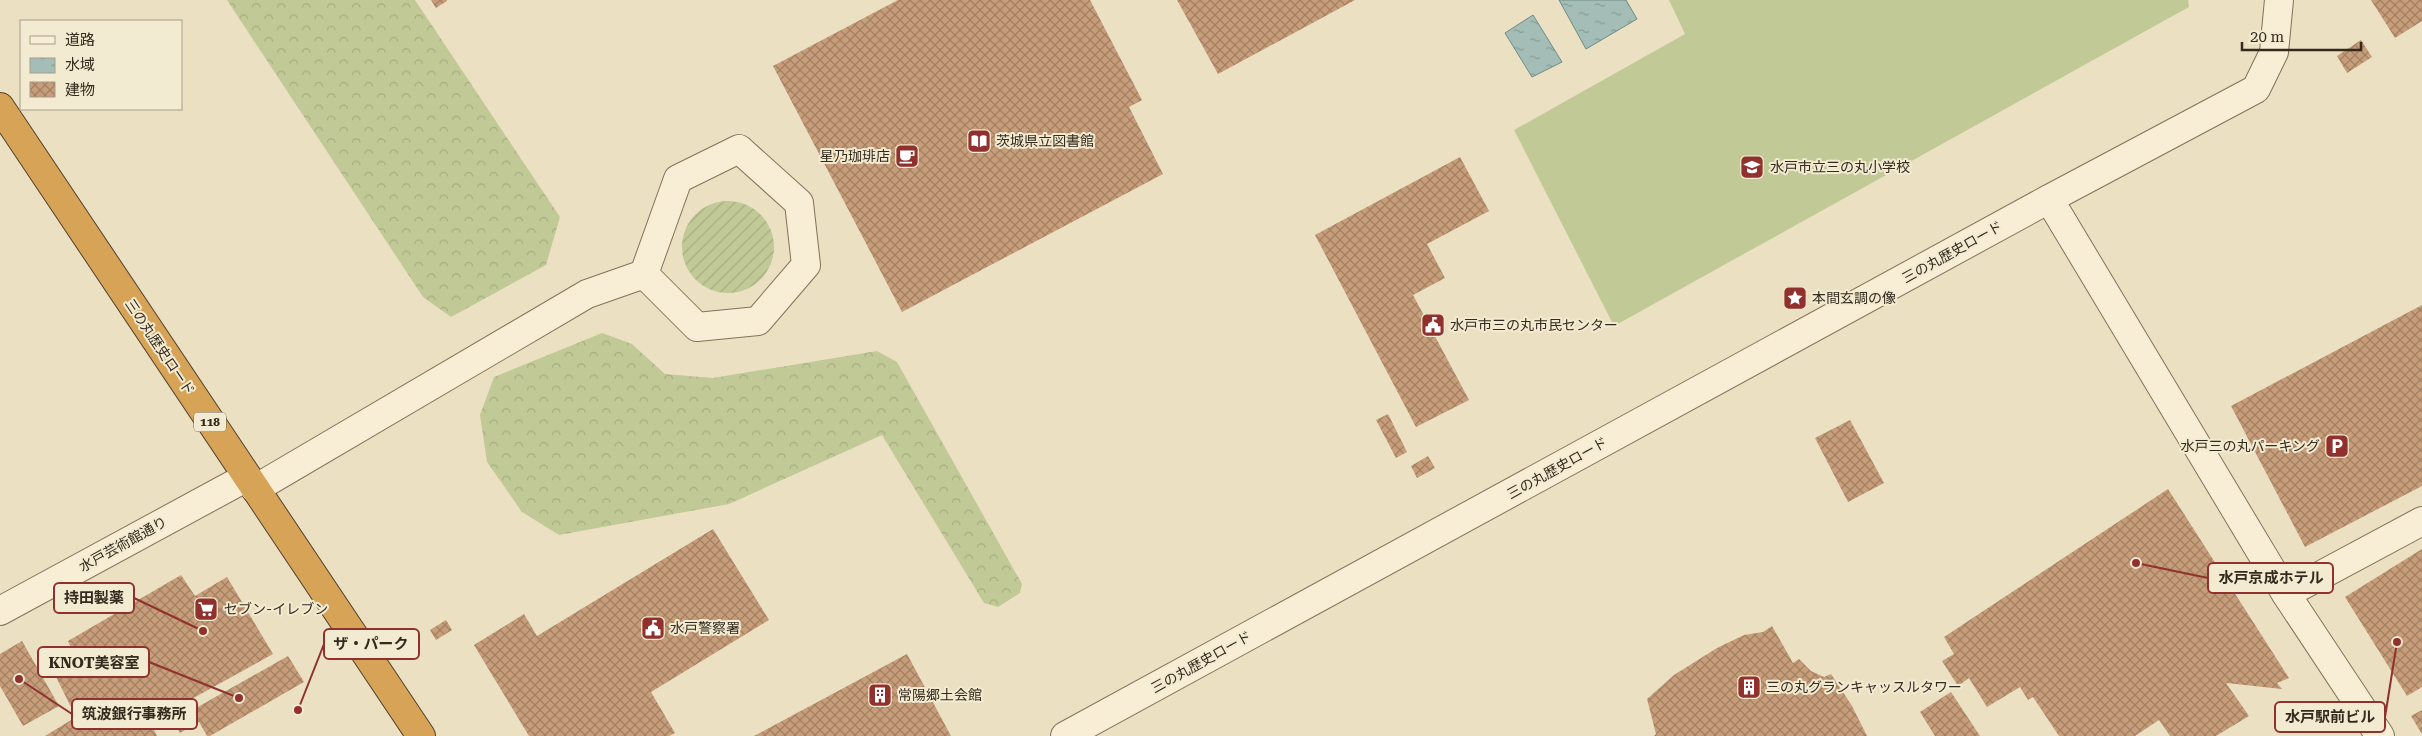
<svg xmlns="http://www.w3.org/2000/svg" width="2422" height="736" font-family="'Roboto Serif','Noto Sans JP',serif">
	<defs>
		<pattern id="forest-crowns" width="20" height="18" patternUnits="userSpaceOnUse" patternTransform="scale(1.25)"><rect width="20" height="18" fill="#c1c997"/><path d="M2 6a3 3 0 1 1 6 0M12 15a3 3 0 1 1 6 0" fill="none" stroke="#a6ad82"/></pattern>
		<pattern id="garden-furrows" width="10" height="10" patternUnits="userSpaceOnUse" patternTransform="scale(1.25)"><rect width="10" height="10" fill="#c1c997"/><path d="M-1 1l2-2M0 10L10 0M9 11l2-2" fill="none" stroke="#a6ad82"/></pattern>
		<pattern id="water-ripples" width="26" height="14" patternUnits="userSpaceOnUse" patternTransform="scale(1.25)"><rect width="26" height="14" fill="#a4beb7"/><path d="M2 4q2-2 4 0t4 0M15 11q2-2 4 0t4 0" fill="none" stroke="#869b94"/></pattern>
		<pattern id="building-cross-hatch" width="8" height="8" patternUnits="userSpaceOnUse" patternTransform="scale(1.25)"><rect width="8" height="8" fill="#c79d7a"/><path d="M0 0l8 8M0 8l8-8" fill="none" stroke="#a28063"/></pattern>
	</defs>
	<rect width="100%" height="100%" fill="#ebe1c2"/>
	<!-- forest -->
	<g fill="url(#forest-crowns)">
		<polygon points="227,0 415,0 560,217 546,265 451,317 423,297"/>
		<polygon points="602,333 632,344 665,374 713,378 877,351 897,362 1022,584 1020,593 998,607 984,603 882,435 729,504 559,535 522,512 487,462 480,415 494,377"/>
	</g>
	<!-- garden -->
	<circle fill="url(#garden-furrows)" cx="728" cy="247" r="46"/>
	<!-- pitch -->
	<polygon fill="#c1c997" points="1669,0 2188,0 2189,7 1614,326 1514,130 1685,34"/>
	<!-- water -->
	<g fill="url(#water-ripples)" stroke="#6c8b85">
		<polygon points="1559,0 1626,0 1637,19 1586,49"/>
		<polygon points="1533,15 1562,62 1532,77 1505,33"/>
	</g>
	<!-- building -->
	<g fill="url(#building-cross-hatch)">
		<polygon points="431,0 447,0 447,1 436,8"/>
		<polygon points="898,0 1090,0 1142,100 1129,107 1163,174 902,312 773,66"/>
		<polygon points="1177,0 1355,0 1218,74"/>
		<polygon points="2371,0 2422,0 2422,21 2395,38"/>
		<polygon points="2361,40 2372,57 2347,73 2337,56"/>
		<polygon points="1460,157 1489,211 1427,244 1445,278 1413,295 1469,400 1416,427 1315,235"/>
		<polygon points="2422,305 2422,486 2305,547 2231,406"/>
		<polygon points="1388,414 1407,452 1396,458 1376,420"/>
		<polygon points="1850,420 1884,483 1848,502 1815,438"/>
		<polygon points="1428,456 1435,468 1417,478 1411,466"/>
		<polygon points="2168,489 2289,678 2277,683 2282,689 2226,683 2249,716 2216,736 2170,736 2159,720 2135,736 2059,736 2033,697 2028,700 2020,687 1987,707 1969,678 1958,686 1942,661 1954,654 1944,637"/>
		<polygon points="713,529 769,620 651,692 675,733 669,736 529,736 474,645 524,614 537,636"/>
		<polygon points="2422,549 2422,687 2407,696 2345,597"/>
		<polygon points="181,575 195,596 227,577 273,654 150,722 157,736 45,736 76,717 56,677 77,662 68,641"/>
		<polygon points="446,620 452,630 436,640 430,630"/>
		<polygon points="1772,626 1793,663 1799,659 1811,671 1824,677 1831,674 1852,706 1867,736 1654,736 1656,734 1647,699 1674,675 1717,648 1744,635 1763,632"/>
		<polygon points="22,641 59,706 23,726 0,686 0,654"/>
		<polygon points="907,654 951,736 754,736"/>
		<polygon points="288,656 304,682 210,736 207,736 199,722 180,733 173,721"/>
		<polygon points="1951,692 1980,736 1935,736 1920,712"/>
		<polygon points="2422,710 2422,734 2411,716"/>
	</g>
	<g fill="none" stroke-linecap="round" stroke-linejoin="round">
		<!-- minor casing -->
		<g stroke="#84725a" stroke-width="30">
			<g id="minor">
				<polyline points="2049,199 2286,594 2380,736"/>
				<polyline points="255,489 587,294 644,274 697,327 758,321 806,265 799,203 739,149 678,179 644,274"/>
				<polyline points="2286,594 2422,521"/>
				<polyline points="0,611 247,477"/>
				<polyline points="1065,736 2049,199 2256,89 2274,52 2279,0"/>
			</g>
		</g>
		<!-- highway casing -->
		<g stroke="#52402f" stroke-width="30">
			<polyline id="highway" points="0,107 421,736"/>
		</g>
		<!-- minor -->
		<use href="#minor" stroke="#f7eed5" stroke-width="28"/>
		<!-- highway -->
		<use href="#highway" stroke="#d7a357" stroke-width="28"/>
	</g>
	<!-- icons -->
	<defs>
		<g id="library-square" transform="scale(1.25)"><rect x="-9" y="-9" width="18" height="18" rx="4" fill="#90312e" stroke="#f3ebd1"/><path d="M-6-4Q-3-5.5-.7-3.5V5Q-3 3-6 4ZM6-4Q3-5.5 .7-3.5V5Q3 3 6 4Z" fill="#fff"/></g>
		<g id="cafe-square" transform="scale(1.25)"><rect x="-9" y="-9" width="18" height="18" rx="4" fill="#90312e" stroke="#f3ebd1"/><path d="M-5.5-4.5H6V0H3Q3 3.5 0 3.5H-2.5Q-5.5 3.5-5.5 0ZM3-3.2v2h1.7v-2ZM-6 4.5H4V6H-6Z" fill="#fff"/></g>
		<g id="school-square" transform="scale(1.25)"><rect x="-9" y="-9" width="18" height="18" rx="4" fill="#90312e" stroke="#f3ebd1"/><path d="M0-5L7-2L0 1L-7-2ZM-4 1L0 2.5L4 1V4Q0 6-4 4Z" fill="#fff"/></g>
		<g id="sight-square" transform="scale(1.25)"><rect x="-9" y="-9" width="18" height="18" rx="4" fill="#90312e" stroke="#f3ebd1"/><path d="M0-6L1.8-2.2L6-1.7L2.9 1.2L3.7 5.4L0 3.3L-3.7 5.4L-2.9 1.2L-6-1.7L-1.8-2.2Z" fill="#fff"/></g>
		<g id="civic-square" transform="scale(1.25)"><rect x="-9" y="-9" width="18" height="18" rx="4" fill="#90312e" stroke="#f3ebd1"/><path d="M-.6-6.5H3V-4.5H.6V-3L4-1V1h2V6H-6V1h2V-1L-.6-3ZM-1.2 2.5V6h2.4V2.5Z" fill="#fff"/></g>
		<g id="parking-square" transform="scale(1.25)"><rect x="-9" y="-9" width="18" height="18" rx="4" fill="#90312e" stroke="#f3ebd1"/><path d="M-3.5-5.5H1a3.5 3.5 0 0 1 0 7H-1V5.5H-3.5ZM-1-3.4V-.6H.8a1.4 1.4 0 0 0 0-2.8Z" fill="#fff"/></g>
		<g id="supermarket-square" transform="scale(1.25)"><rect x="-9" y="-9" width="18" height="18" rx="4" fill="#90312e" stroke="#f3ebd1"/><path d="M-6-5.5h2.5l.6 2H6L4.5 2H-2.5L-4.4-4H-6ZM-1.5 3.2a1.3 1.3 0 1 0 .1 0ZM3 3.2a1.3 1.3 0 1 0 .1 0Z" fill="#fff"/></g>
		<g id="building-square" transform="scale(1.25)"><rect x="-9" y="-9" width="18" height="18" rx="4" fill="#90312e" stroke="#f3ebd1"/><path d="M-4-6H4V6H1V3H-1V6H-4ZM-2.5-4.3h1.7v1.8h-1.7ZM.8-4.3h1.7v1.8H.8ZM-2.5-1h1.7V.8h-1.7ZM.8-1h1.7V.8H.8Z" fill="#fff"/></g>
	</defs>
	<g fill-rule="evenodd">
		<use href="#library-square" x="979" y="141"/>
		<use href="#cafe-square" x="907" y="156"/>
		<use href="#school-square" x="1752" y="167"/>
		<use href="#sight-square" x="1795" y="298"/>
		<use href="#civic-square" x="1433" y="325"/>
		<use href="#parking-square" x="2337" y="446"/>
		<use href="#supermarket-square" x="206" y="609"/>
		<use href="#civic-square" x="653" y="628"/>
		<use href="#building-square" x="1749" y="687"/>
		<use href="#building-square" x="880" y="695"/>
	</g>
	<g text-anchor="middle" stroke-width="4" stroke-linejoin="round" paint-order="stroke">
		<!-- shield labels -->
		<rect fill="#f3ebd1" stroke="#6e6454" stroke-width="1" x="194" y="412.5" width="32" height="19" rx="4"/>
		<g font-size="12" font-weight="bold" fill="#352a1e">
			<text x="210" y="426">118</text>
		</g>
		<!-- poi labels -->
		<g font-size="14" fill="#352a1e" stroke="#f3ebd1" text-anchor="start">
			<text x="996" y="146">茨城県立図書館</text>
			<text x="890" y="161" text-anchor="end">星乃珈琲店</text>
			<text x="1770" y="172">水戸市立三の丸小学校</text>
			<text x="1812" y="303">本間玄調の像</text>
			<text x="1450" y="330">水戸市三の丸市民センター</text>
			<text x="2320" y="451" text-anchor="end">水戸三の丸パーキング</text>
			<text x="224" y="614">セブン-イレブン</text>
			<text x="670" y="633">水戸警察署</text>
			<text x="1766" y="692">三の丸グランキャッスルタワー</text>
			<text x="898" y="700">常陽郷土会館</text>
		</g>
		<!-- street labels -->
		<g font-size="14" fill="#352a1e" stroke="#f3ebd1">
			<text transform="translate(1952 252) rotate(-29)" y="5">三の丸歴史ロード</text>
			<text transform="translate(160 347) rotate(56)" y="5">三の丸歴史ロード</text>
			<text transform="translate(1557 468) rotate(-29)" y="5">三の丸歴史ロード</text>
			<text transform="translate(123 544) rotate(-29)" y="5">水戸芸術館通り</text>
			<text transform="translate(1201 662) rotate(-29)" y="5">三の丸歴史ロード</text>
		</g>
	</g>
	<!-- callouts -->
	<path fill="none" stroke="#90312e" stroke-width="2" d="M2136 563L2208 578M203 631L134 598M298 710L324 644M239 698L149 662M19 679L72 714M2397 642L2385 717"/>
	<g fill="#90312e" stroke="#f3ebd1" stroke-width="2">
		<circle cx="2136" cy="563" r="5"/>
		<circle cx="203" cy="631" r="5"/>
		<circle cx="298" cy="710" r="5"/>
		<circle cx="239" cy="698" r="5"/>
		<circle cx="19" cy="679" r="5"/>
		<circle cx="2397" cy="642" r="5"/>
	</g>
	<g fill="#f3ebd1" stroke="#90312e" stroke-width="2">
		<rect x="2208" y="563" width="125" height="30" rx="5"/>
		<rect x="54" y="583" width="80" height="30" rx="5"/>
		<rect x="324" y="629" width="95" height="30" rx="5"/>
		<rect x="38" y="647" width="111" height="30" rx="5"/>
		<rect x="72" y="699" width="125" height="30" rx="5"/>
		<rect x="2275" y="702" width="110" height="30" rx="5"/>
	</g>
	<g font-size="15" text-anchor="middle" font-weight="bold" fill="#352a1e">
		<text x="2271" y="583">水戸京成ホテル</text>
		<text x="94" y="603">持田製薬</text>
		<text x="371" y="649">ザ・パーク</text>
		<text x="94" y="668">KNOT美容室</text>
		<text x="134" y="719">筑波銀行事務所</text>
		<text x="2330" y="722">水戸駅前ビル</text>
	</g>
	<!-- legend -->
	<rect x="20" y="20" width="162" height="90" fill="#f3ebd1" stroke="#a79e89"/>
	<rect x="30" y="36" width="25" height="8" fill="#f7eed5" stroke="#a79e89"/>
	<text x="65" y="45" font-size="15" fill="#352a1e">道路</text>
	<rect x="30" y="58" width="25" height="15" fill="url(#water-ripples)" stroke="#a79e89"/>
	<text x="65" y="70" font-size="15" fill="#352a1e">水域</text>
	<rect x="30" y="82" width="25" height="15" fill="url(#building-cross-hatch)" stroke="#a79e89"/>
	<text x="65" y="95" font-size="15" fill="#352a1e">建物</text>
	<!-- scale -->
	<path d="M2242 42v8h119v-8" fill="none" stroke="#352a1e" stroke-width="2.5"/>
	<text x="2250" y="42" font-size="15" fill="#352a1e" stroke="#f3ebd1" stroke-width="4" paint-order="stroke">20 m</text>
</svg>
